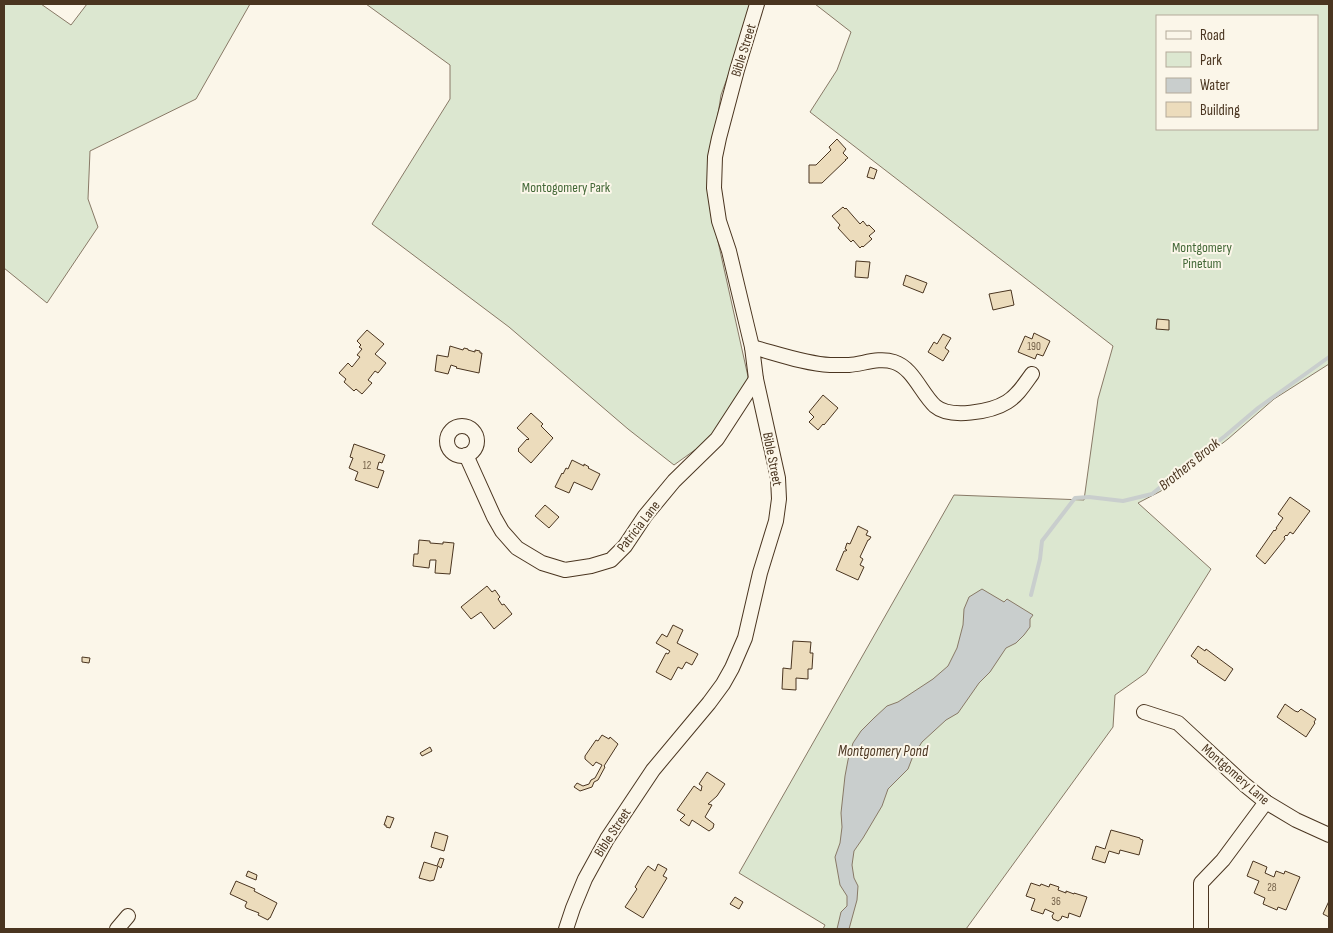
<svg xmlns="http://www.w3.org/2000/svg" width="1333" height="933" font-family="'Sofia Sans Condensed',sans-serif">
	<rect width="100%" height="100%" fill="#fbf6e9"/>
	<!-- green -->
	<g fill="#dce7d0" stroke="#887966" fill-rule="evenodd">
		<polygon points="4,4 41,4 71,25 87,4 250,4 196,99 90,151 88,199 98,227 47,303 4,268"/>
		<polygon points="366,4 754,4 721,95 711,158 711,210 751,390 706,442 674,465 628,429 509,327 372,224 450,99 450,65"/>
		<path d="M815 4H1329V364L1274 399 1228 439 1161 491 1138 503 1211 569 1146 673 1115 695 1113 727 966 929H823L825 925 739 873 954 495 1084 500 1098 399 1113 346 810 112 837 70 851 32ZM1157 16H1317V129H1157Z"/>
	</g>
	<!-- water -->
	<polygon fill="#c9cecd" stroke="#887966" points="982,589 1004,602 1007,599 1033,615 1030,619 1030,627 1024,635 1016,643 1006,648 990,672 979,683 958,713 946,720 922,742 913,756 908,769 888,789 882,806 863,838 854,851 852,865 854,878 858,886 857,900 849,929 837,929 841,912 847,906 847,896 840,885 835,857 840,843 842,827 841,813 845,776 848,760 853,743 861,731 874,718 887,706 898,702 933,679 948,666 957,648 963,625 964,609 969,597"/>
	<g fill="none" stroke-linecap="round" stroke-linejoin="round">
		<!-- stream -->
		<polyline stroke="#c9cecd" stroke-width="4" points="1031,595 1040,559 1042,541 1075,498 1089,497 1123,501 1152,494 1191,462 1225,436 1258,408 1329,357"/>
	</g>
	<!-- building -->
	<g fill="#ecdcbc" stroke="#4a3520">
		<polygon points="837,139 846,149 843,153 848,158 845,160 846,160 822,183 809,183 809,165 816,165 831,150 829,147"/>
		<polygon points="870,167 877,170 874,179 867,177"/>
		<polygon points="843,207 845,209 846,208 860,224 863,221 867,226 869,225 875,231 869,236 872,239 863,247 862,246 860,248 853,240 851,242 838,228 840,225 832,216"/>
		<polygon points="856,261 870,262 868,278 855,277"/>
		<polygon points="906,275 927,283 923,293 903,285"/>
		<polygon points="1011,290 1014,305 993,310 989,294"/>
		<polygon points="1157,319 1169,320 1169,330 1156,329"/>
		<polygon points="367,330 384,344 375,354 386,363 378,373 375,371 368,380 372,383 362,394 356,389 354,391 344,382 346,379 339,373 348,363 352,367 360,357 357,355 362,349 359,347 361,345 357,341"/>
		<polygon points="1034,333 1050,341 1043,356 1037,354 1035,359 1018,352 1025,336 1032,339"/>
		<polygon points="943,334 951,338 945,348 949,351 943,361 928,352 934,342 937,344"/>
		<polygon points="450,346 463,350 464,348 468,349 468,350 475,352 475,350 480,351 480,353 482,353 479,373 456,368 457,367 451,365 448,374 435,371 437,355 448,357"/>
		<polygon points="823,395 838,408 824,425 823,424 818,430 809,422 814,417 809,412"/>
		<polygon points="531,413 543,424 541,426 553,438 531,463 518,451 519,450 518,449 527,439 528,440 529,439 517,428"/>
		<polygon points="354,444 385,455 382,463 379,462 377,469 384,471 378,488 355,480 358,472 349,468 353,458 350,457"/>
		<polygon points="572,460 584,466 584,464 589,467 588,468 600,474 592,490 574,482 569,493 555,487 562,473 563,474 566,468 568,469"/>
		<polygon points="1290,497 1310,511 1293,534 1290,532 1287,536 1286,535 1284,537 1285,539 1265,564 1256,556 1274,530 1275,531 1277,528 1276,528 1283,518 1278,514"/>
		<polygon points="545,505 559,517 549,528 535,516"/>
		<polygon points="858,526 868,531 866,535 871,537 869,540 868,540 860,557 863,559 860,565 864,567 858,580 836,570 844,551 846,551 847,550 845,549 847,543 850,544"/>
		<polygon points="419,540 430,541 430,543 443,544 443,542 454,543 450,574 435,573 436,560 430,560 429,568 413,566 414,554 418,554"/>
		<polygon points="487,586 492,592 495,590 500,597 498,599 502,605 504,604 512,614 494,629 481,612 471,619 461,607"/>
		<polygon points="673,625 683,630 677,643 698,654 692,665 686,662 682,669 678,667 671,680 656,672 666,653 668,654 670,651 656,643 662,634 667,637"/>
		<polygon points="793,641 811,642 810,653 813,653 812,669 808,669 808,679 796,678 796,690 782,689 783,668 791,669"/>
		<polygon points="1198,646 1205,651 1206,649 1233,669 1225,681 1197,662 1198,661 1191,656"/>
		<polygon points="82,657 90,658 89,663 82,662"/>
		<polygon points="1285,704 1295,711 1298,712 1301,709 1316,719 1314,722 1315,723 1306,737 1277,717"/>
		<polygon points="602,735 609,739 610,737 618,744 604,766 605,767 598,780 594,782 592,787 580,791 574,787 577,783 583,786 589,784 591,780 595,778 602,765 596,762 593,766 585,759 585,756 596,740 598,741"/>
		<polygon points="430,747 432,751 422,756 420,753"/>
		<polygon points="707,772 725,784 717,796 708,804 712,805 705,817 714,824 713,828 709,831 692,820 689,826 680,820 685,815 677,810 694,786 701,791 702,786 699,784"/>
		<polygon points="387,816 394,818 390,828 386,827 386,825 384,825"/>
		<polygon points="1111,830 1140,838 1140,839 1143,840 1139,855 1120,850 1119,854 1109,851 1105,863 1092,859 1096,846 1105,849"/>
		<polygon points="435,832 448,836 444,851 431,847"/>
		<polygon points="440,858 444,859 441,868 438,866 434,880 430,881 419,878 424,862 437,866"/>
		<polygon points="1253,861 1267,867 1265,873 1274,877 1276,871 1284,874 1285,871 1300,877 1286,910 1278,907 1277,910 1263,904 1265,898 1254,893 1259,881 1247,876"/>
		<polygon points="658,864 667,869 663,876 667,878 643,918 625,907 637,889 635,887 643,873 648,866 655,871"/>
		<polygon points="248,871 257,875 256,880 246,876"/>
		<polygon points="236,881 255,889 254,891 277,903 270,918 269,918 268,920 258,915 259,913 246,908 245,906 247,902 230,894"/>
		<polygon points="1031,883 1040,886 1041,884 1049,887 1050,884 1059,887 1058,890 1066,893 1066,891 1074,894 1074,893 1087,897 1080,917 1069,913 1068,918 1062,916 1061,919 1058,921 1053,919 1052,916 1054,913 1045,909 1043,914 1031,910 1035,899 1026,896"/>
		<polygon points="735,897 743,902 739,909 730,904"/>
		<polygon points="1329,901 1329,917 1323,914"/>
	</g>
	<g fill="none" stroke-linecap="round" stroke-linejoin="round">
		<!-- minor casing -->
		<g stroke="#4a3520" stroke-width="16">
			<g id="minor">
				<path d="M752 347C775 353 806 364 830 365 836 365 842 365 849 365 863 364 879 357 894 362 913 368 921 393 935 406 950 419 991 412 1007 402 1018 395 1024 385 1032 374"/>
				<circle cx="462" cy="441" r="15"/>
				<polyline points="466,455 494,517 502,531 517,548 542,563 565,570 591,566 611,560 625,546 645,516 674,481 717,439 756,379"/>
				<polyline points="1144,712 1178,723 1245,785 1266,802 1296,820 1329,835"/>
				<polyline points="117,929 128,916"/>
				<polyline points="566,929 573,908 585,879 607,839 653,770 709,703 723,684 732,668 745,638 760,573 776,521 779,499 778,478 756,379 752,347 729,251 719,221 714,188 715,157 719,138 737,70 757,4"/>
				<polyline points="1201,929 1201,883 1223,860 1266,802"/>
			</g>
		</g>
		<!-- minor -->
		<use href="#minor" stroke="#fbf6e9" stroke-width="14"/>
	</g>
	<g text-anchor="middle" stroke-width="4" stroke-linejoin="round" paint-order="stroke">
		<!-- number labels -->
		<g font-size="11" fill="#725f47">
			<text x="1034" y="350">190</text>
			<text x="367" y="469">12</text>
			<text x="1272" y="891">28</text>
			<text x="1056" y="905">36</text>
		</g>
		<!-- street labels -->
		<g font-size="14" fill="#4a3520" stroke="#fbf6e9">
			<text transform="translate(743 50) rotate(-73)" y="5">Bible Street</text>
			<text transform="translate(773 459) rotate(79)" y="5">Bible Street</text>
			<text transform="translate(638 526) rotate(-52)" y="5">Patricia Lane</text>
			<text transform="translate(1236 774) rotate(41)" y="5">Montgomery Lane</text>
			<text transform="translate(612 832) rotate(-57)" y="5">Bible Street</text>
		</g>
		<!-- park labels -->
		<g font-size="14" fill="#436837" stroke="#fbf6e9">
			<text x="566" y="192">Montogomery Park</text>
			<text x="1202" y="252">Montgomery<tspan x="1202" dy="16">Pinetum</tspan></text>
		</g>
		<!-- water labels -->
		<g font-size="15" font-style="italic" fill="#4a3520" stroke="#fbf6e9">
			<text transform="translate(1189 464) rotate(-39)" y="5">Brothers Brook</text>
			<text x="883" y="756">Montgomery Pond</text>
		</g>
	</g>
	<!-- border -->
	<rect width="1333" height="933" fill="none" stroke="#4a3520" stroke-width="10"/>
	<!-- legend -->
	<rect x="1156" y="15" width="162" height="115" fill="#fbf6e9" stroke="#b4a999"/>
	<rect x="1166" y="31" width="25" height="8" fill="#fbf6e9" stroke="#b4a999"/>
	<text x="1200" y="40" font-size="15" fill="#4a3520">Road</text>
	<rect x="1166" y="52" width="25" height="15" fill="#dce7d0" stroke="#b4a999"/>
	<text x="1200" y="65" font-size="15" fill="#4a3520">Park</text>
	<rect x="1166" y="78" width="25" height="15" fill="#c9cecd" stroke="#b4a999"/>
	<text x="1200" y="90" font-size="15" fill="#4a3520">Water</text>
	<rect x="1166" y="102" width="25" height="15" fill="#ecdcbc" stroke="#b4a999"/>
	<text x="1200" y="115" font-size="15" fill="#4a3520">Building</text>
</svg>
